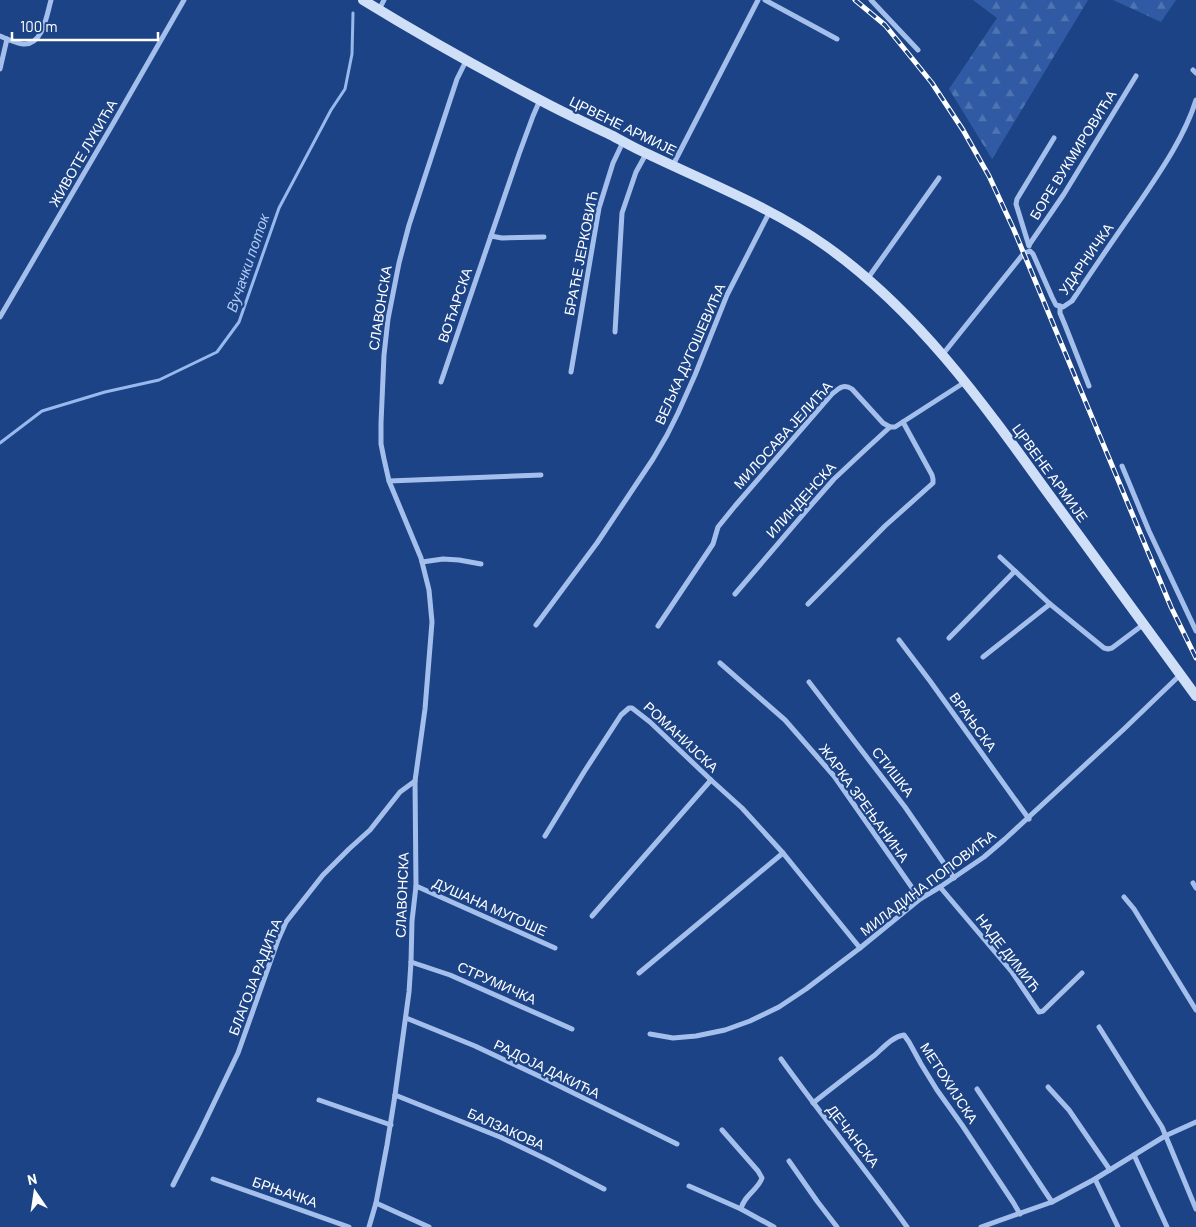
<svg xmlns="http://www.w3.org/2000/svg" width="1196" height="1227" font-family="Barlow,sans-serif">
	<defs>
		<pattern id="forest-firs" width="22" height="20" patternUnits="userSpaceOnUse" patternTransform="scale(1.25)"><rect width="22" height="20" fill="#305ba4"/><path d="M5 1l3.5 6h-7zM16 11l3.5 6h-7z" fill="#4f74b2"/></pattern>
	</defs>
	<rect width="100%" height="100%" fill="#1c4386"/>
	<!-- forest -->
	<g fill="url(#forest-firs)">
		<polygon points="973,0 1088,0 992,159 949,89 997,18"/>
		<polygon points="1113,0 1176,0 1161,22"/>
	</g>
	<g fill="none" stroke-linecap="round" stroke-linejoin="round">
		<!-- stream -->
		<polyline stroke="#98b9ed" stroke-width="3" points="0,443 42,411 105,392 159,380 217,352 239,322 279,208 331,110 345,89 352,54 353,13"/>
		<!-- street -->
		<g stroke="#a4bfeb" stroke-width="5">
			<polyline points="765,0 837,39"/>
			<polyline points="871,0 918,50"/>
			<polyline points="379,10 384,0"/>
			<path d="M0 36C7 39 15 43 23 44 43 46 47 14 51 0"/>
			<polyline points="0,69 7,39"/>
			<polyline points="1193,70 1196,73"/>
			<polyline points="673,165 758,0"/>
			<polyline points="491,236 502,238 544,237"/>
			<polyline points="1029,245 1064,194 1136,76"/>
			<polyline points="1029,246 1016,204 1017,199 1054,138"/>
			<polyline points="868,278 939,178"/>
			<polyline points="1060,306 1060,313 1065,325 1089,386"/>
			<polyline points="0,317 114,122 184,0"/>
			<polyline points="615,332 622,213 636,172 646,154"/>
			<path d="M943 354 1024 253 1030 251 1033 254 1052 297 1056 305 1063 307 1072 301C1094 268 1116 236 1139 203 1160 172 1185 136 1196 100"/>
			<polyline points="571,372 599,208 613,163 623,142"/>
			<polyline points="441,382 519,154 533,116 540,100"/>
			<polyline points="1122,466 1149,531 1196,631"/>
			<polyline points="389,481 541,475"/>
			<polyline points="1000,557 1050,604 1104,648 1108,649 1112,648 1144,624"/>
			<polyline points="422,562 443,559 459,560 481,564"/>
			<polyline points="735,594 812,504 834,479 866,449 890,427"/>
			<polyline points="808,604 885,526 933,483 933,479 932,475 903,422"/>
			<polyline points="536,625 597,543 653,459 667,435 678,413 695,375 727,295 770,211"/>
			<path d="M658 626 713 544 718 527 735 506 831 395C838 389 843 383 852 389L883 423 890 427H895L965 382"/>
			<polyline points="949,638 1015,571"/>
			<polyline points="899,640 930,681 1029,819"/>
			<polyline points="983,657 1050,604"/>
			<polyline points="720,663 785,720 834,776 920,899"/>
			<polyline points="809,682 905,807 954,878"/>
			<polyline points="545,836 584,772 621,715 629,708 632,708 650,722 711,780 742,808 783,853 860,948"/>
			<polyline points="1193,883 1196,888"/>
			<polyline points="416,886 555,948"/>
			<polyline points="940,887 1012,972 1039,1012 1043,1011 1082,973"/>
			<polyline points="1124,897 1134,909 1196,1010"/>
			<polyline points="592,916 711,780"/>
			<polyline points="411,962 450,975 572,1029"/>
			<polyline points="639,973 783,853"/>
			<polyline points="406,1018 475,1046 541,1077 677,1144"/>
			<polyline points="1099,1027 1162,1127 1196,1209"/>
			<polyline points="650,1034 673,1038 696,1036 725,1030 750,1021 779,1007 806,989 860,948 920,899 940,887 984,857 1005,839 1124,729 1180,675"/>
			<path d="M781 1059C822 1116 866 1170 907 1227"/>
			<polyline points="1048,1087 1069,1110 1110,1170"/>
			<polyline points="977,1089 1052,1202"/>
			<polyline points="395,1095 500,1137 548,1160 604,1189"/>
			<polyline points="319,1100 391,1125"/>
			<path d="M813 1103C833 1087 854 1071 875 1055 884 1047 892 1037 904 1035L909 1042 921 1064 937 1090 962 1125 1013 1202 1020 1214"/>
			<path d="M722 1130 758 1171 762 1178C758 1190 744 1195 741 1209"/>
			<polyline points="1134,1155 1167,1227"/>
			<polyline points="789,1161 817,1201 837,1227"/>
			<polyline points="213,1179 349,1227"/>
			<polyline points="1095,1179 1118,1227"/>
			<polyline points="173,1185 200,1132 238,1053 278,940 286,922 323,875 349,849 370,830 400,792 415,781"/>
			<polyline points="689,1186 741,1209 774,1227"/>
			<polyline points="376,1203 429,1227"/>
			<polyline points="369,1227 376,1203 387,1145 395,1095 409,992 411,962 412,921 416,886 415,781 425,709 432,622 429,590 421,558 389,481 384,459 381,444 381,423 384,355 388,319 399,263 409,225 457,79 466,61"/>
			<polyline points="981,1227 1052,1202 1095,1179 1165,1136 1196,1122"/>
		</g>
		<!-- secondary -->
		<path stroke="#d0dff8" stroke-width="10" d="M363 0C420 35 479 68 538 99 562 112 588 124 613 136 624 142 636 149 648 154 708 183 771 207 826 246 916 310 981 400 1045 489 1096 558 1146 627 1196 696"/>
		<!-- rail casing -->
		<g stroke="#fff" stroke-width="5">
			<polyline id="rail" points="855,0 885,25 932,83 963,130 989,176 1014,230 1171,607 1196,658"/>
		</g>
		<!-- rail -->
		<use href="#rail" stroke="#1c4386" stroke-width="3" stroke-dasharray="9" stroke-linecap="butt"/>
	</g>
	<g text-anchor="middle" stroke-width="4.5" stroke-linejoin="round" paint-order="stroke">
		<!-- street labels -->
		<g font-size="14" fill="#fff" stroke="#1c4386">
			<text transform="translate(623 126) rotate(26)" y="5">ЦРВЕНЕ АРМИЈЕ</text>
			<text transform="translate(83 153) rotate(-60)" y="5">ЖИВОТЕ ЛУКИЋА</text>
			<text transform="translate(1073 155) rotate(-58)" y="5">БОРЕ ВУКМИРОВИЋА</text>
			<text transform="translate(581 253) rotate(-79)" y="5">БРАЋЕ ЈЕРКОВИЋ</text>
			<text transform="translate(1086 259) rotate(-55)" y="5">УДАРНИЧКА</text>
			<text transform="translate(455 305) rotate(-71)" y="5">ВОЋАРСКА</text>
			<text transform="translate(380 308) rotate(-81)" y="5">СЛАВОНСКА</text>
			<text transform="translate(690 354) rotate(-66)" y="5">ВЕЉКА ДУГОШЕВИЋА</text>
			<text transform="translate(783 435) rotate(-48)" y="5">МИЛОСАВА ЈЕЛИЋА</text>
			<text transform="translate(1050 473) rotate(54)" y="5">ЦРВЕНЕ АРМИЈЕ</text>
			<text transform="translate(801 500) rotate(-48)" y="5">ИЛИНДЕНСКА</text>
			<text transform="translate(973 722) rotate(54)" y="5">ВРАЊСКА</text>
			<text transform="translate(681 737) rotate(43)" y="5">РОМАНИЈСКА</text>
			<text transform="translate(893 772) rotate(52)" y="5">СТИШКА</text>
			<text transform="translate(864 803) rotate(54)" y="5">ЖАРКА ЗРЕЊАНИНА</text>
			<text transform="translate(928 883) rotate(-37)" y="5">МИЛАДИНА ПОПОВИЋА</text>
			<text transform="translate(402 895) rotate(-88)" y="5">СЛАВОНСКА</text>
			<text transform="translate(490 907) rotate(24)" y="5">ДУШАНА МУГОШЕ</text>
			<text transform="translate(1008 953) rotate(52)" y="5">НАДЕ ДИМИЋ</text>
			<text transform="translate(255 977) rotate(-69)" y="5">БЛАГОЈА РАДИЋА</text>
			<text transform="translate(497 983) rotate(24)" y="5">СТРУМИЧКА</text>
			<text transform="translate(547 1069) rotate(26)" y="5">РАДОЈА ДАКИЋА</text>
			<text transform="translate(949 1083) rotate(57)" y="5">МЕТОХИЈСКА</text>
			<text transform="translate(506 1129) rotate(24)" y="5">БАЛЗАКОВА</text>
			<text transform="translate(853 1136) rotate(52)" y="5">ДЕЧАНСКА</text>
			<text transform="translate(285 1192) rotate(19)" y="5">БРЊАЧКА</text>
		</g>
		<!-- water labels -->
		<g font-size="15" font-style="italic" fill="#b0caf2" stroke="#1c4386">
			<text transform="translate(248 263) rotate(-71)" y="5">Вучачки поток</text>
		</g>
	</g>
	<!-- north arrow -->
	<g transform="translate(35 1192) rotate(347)" stroke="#1c4386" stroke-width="4" paint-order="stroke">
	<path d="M0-4L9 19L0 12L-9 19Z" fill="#ffffff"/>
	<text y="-8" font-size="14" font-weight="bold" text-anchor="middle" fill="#ffffff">N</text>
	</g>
	<!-- scale -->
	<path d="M12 32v8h146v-8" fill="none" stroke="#ffffff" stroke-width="2.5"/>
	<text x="20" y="32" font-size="15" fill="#ffffff" stroke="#1c4386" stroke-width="4" paint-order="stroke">100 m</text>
</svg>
